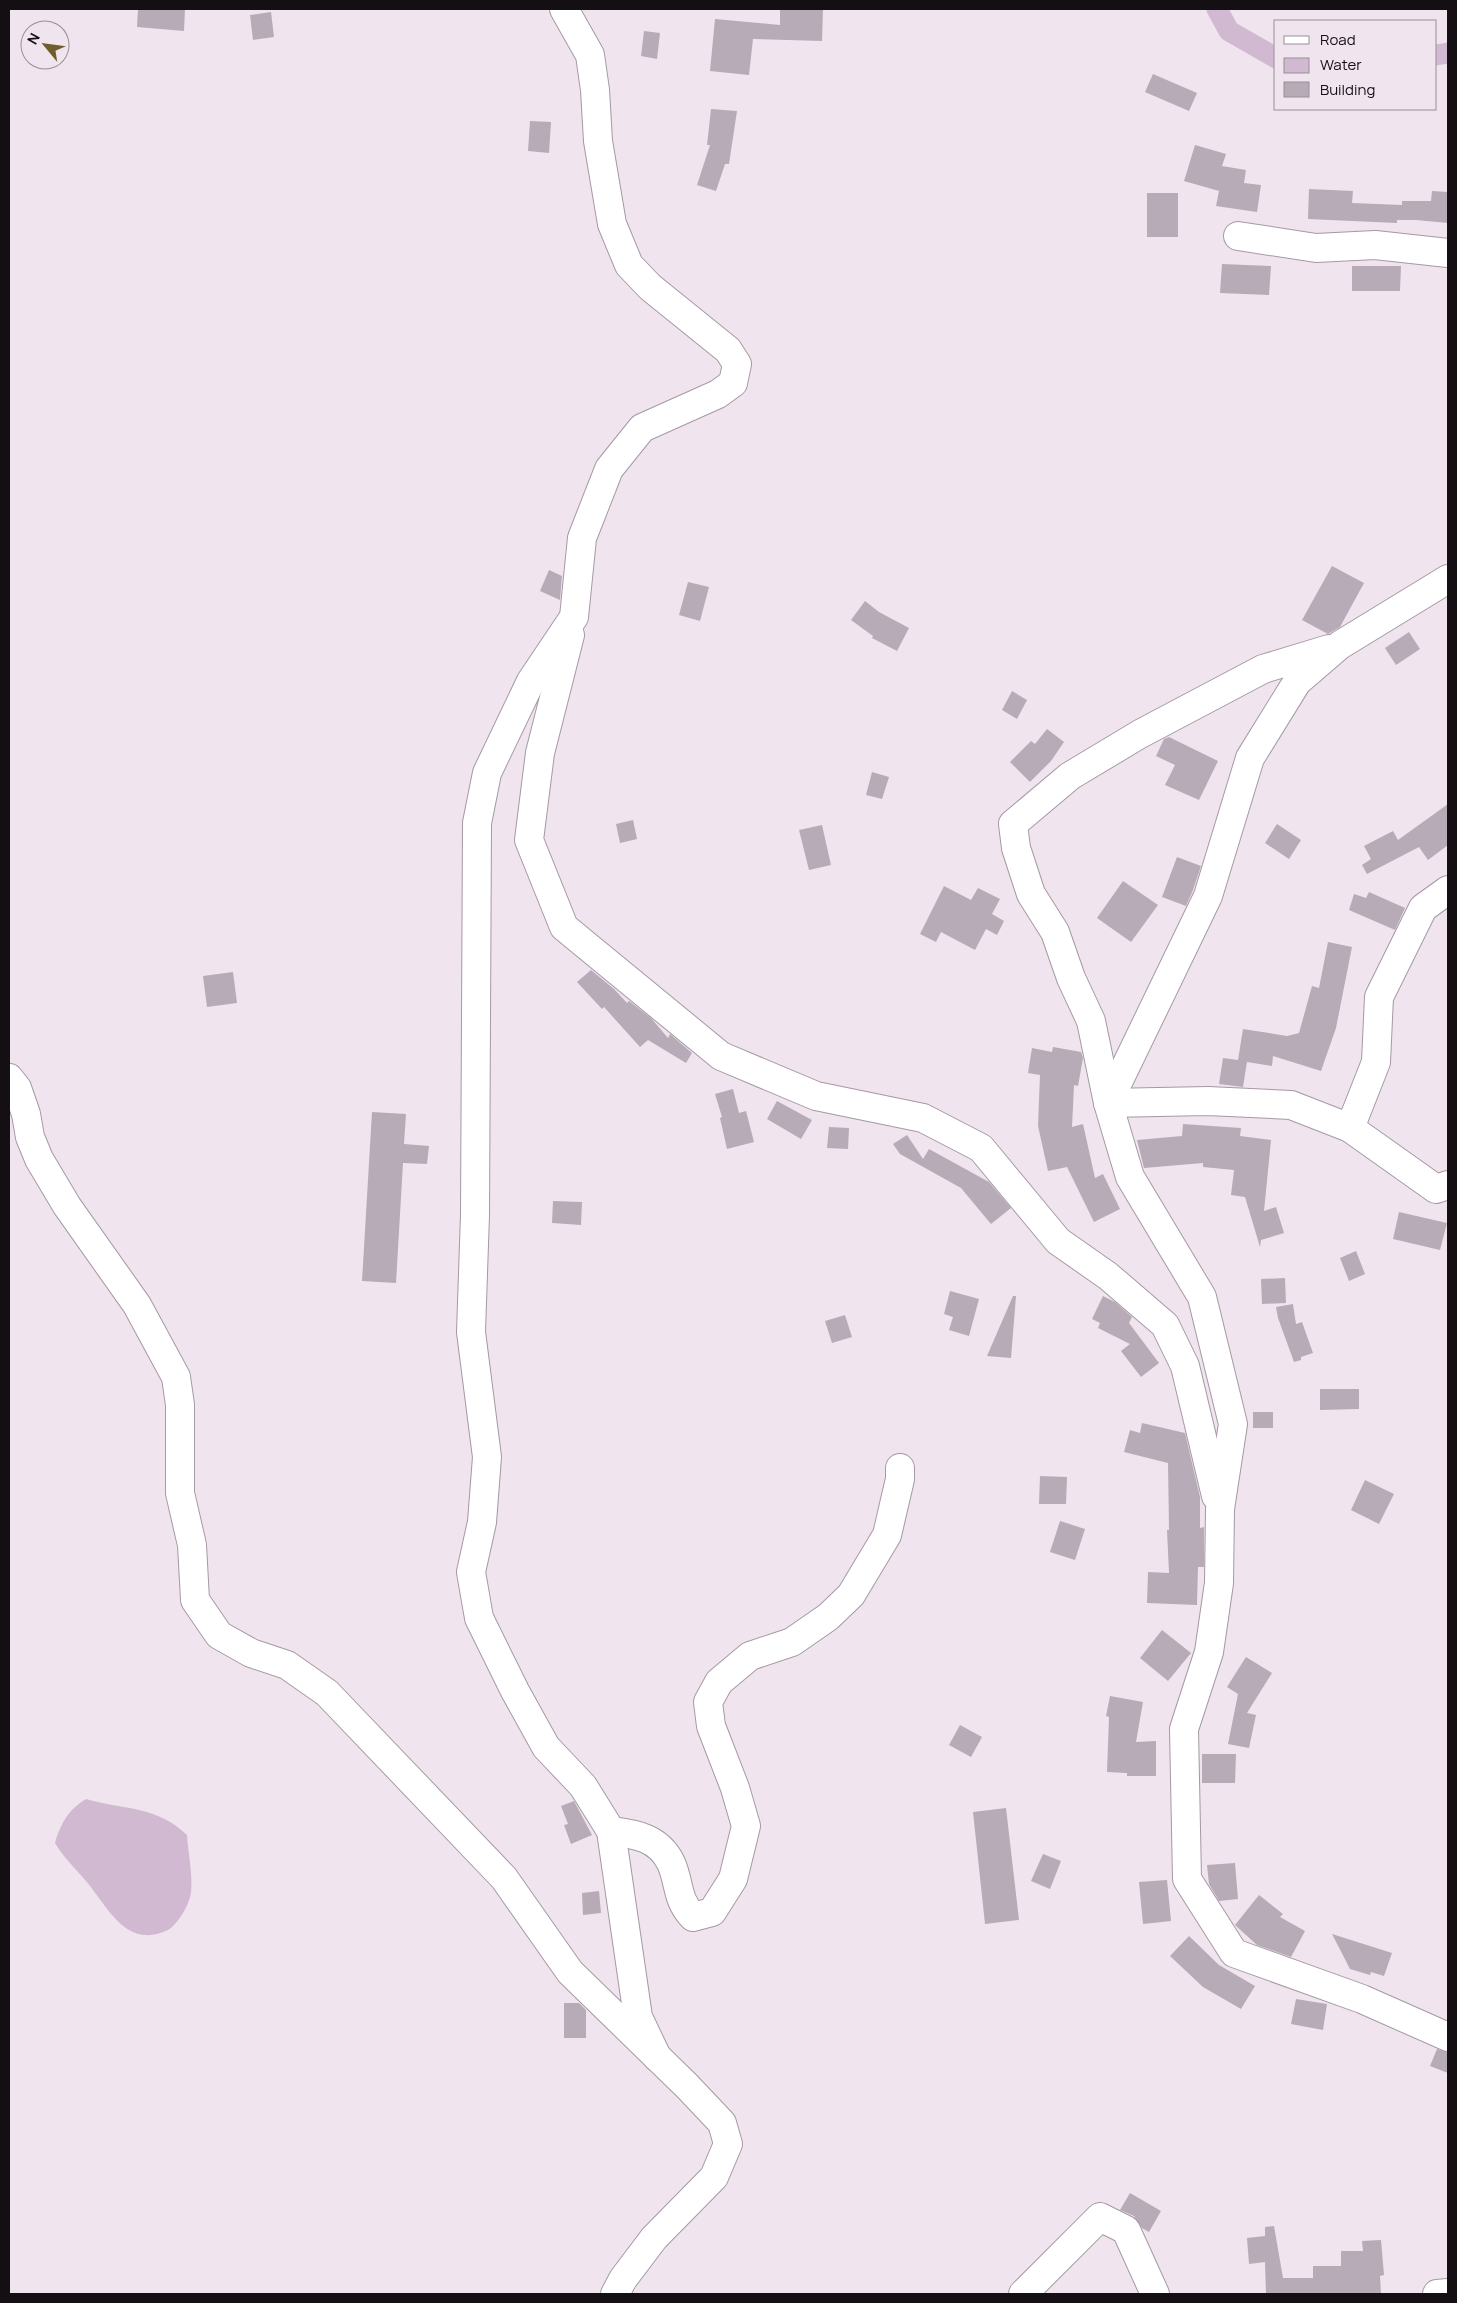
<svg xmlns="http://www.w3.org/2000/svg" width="1457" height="2303" font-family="Manrope,sans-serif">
	<rect width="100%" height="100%" fill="#f0e4ef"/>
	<!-- water -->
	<path fill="#d1bad1" d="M86 1799C125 1810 157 1806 187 1835 188 1853 193 1874 191 1892 190 1904 178 1924 168 1930 126 1950 108 1907 86 1881 75 1868 64 1858 55 1843 61 1823 68 1810 86 1799Z"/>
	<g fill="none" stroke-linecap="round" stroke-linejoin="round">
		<!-- canal -->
		<g stroke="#d1bad1" stroke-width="21">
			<polyline points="1217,9 1229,31 1276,58"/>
			<polyline points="1436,55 1448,53"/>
		</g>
	</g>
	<!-- building -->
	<g fill="#b7abb7">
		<polygon points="138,9 185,9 184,31 137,27"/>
		<polygon points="780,9 823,9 822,41 753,39 749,75 710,71 715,19 780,25"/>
		<polygon points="271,12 274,37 253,40 250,15"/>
		<polygon points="644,31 660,33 657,59 641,56"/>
		<polygon points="1153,74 1197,93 1189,111 1145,92"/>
		<polygon points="711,109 737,111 729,164 725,164 716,191 697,185 710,145 707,145"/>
		<polygon points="530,121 551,122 549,153 528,151"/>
		<polygon points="1195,145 1226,154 1222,166 1246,170 1244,183 1261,185 1257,212 1216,206 1219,191 1184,181"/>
		<polygon points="1309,189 1353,191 1352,203 1402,205 1402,201 1431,201 1432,191 1448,192 1448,223 1416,220 1397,220 1397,223 1308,219"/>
		<rect x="1147" y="193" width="31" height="44"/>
		<polygon points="1222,264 1271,266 1269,295 1220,293"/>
		<polygon points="1352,266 1401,266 1400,291 1352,291"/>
		<polygon points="1332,566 1364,583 1340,627 1328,634 1302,620"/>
		<polygon points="549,570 562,576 560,600 540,591"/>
		<polygon points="688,582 709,587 700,621 679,615"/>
		<polygon points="865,601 879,612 909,628 897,651 872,638 873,636 851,620"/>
		<polygon points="1409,632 1420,649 1396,665 1385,648"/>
		<polygon points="1012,691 1027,700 1017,719 1002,710"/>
		<polygon points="1047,729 1064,742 1051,761 1030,782 1010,762 1031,741 1035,744"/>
		<polygon points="1169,737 1218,761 1199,800 1165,785 1175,765 1156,756 1164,739"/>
		<polygon points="872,772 889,777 882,799 866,795"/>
		<polygon points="1448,804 1448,845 1428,860 1419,847 1367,874 1362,865 1371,859 1364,846 1393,831 1398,840"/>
		<polygon points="633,820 637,839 620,843 616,824"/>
		<polygon points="1277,824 1301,840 1289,859 1265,843"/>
		<polygon points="822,825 831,865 809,870 799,830"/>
		<polygon points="1177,857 1201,866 1193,890 1186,906 1162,897"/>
		<polygon points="1123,881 1158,905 1131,942 1097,918"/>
		<polygon points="944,886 971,900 978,888 1000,899 992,914 1004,921 997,935 986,929 975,950 941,932 936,942 920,934"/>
		<polygon points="1369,892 1405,908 1395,930 1349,910 1354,894 1366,898"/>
		<polygon points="1328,942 1352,947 1336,1028 1321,1071 1273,1056 1272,1066 1247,1062 1243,1087 1219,1084 1223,1058 1238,1060 1243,1029 1287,1036 1299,1033 1312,986 1319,988"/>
		<polygon points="591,970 614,989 627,1003 629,1001 651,1018 668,1038 670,1034 692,1053 686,1063 648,1040 640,1047 604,1007 602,1009 577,982"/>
		<polygon points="233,972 237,1003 207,1007 203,976"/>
		<polygon points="1053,1047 1081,1052 1083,1058 1078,1086 1074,1085 1072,1127 1083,1124 1095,1178 1103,1174 1120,1209 1094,1222 1067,1167 1048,1171 1038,1126 1040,1075 1028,1073 1032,1048 1052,1052"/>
		<polygon points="733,1089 739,1113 746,1111 754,1142 727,1149 720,1118 722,1117 715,1094"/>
		<polygon points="777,1101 812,1120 801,1139 767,1119"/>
		<polygon points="372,1112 406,1114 404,1144 429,1146 427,1164 403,1163 396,1283 362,1281"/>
		<polygon points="1183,1124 1241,1128 1240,1136 1271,1140 1264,1211 1276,1207 1284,1233 1261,1240 1260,1247 1245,1197 1231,1195 1234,1170 1203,1167 1203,1163 1144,1168 1137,1140 1182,1136"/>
		<polygon points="829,1127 849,1128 848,1149 827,1148"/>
		<polygon points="907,1135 923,1159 929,1149 989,1182 1011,1208 991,1224 961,1188 900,1154 893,1144"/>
		<polygon points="553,1201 582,1202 581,1225 552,1223"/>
		<polygon points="1399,1212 1447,1223 1440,1250 1393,1239"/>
		<polygon points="1356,1251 1365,1274 1349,1281 1340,1258"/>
		<polygon points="1285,1278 1286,1303 1262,1304 1261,1279"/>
		<polygon points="950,1291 979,1299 969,1336 949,1330 953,1317 944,1314"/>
		<polygon points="1013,1296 1016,1296 1011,1358 987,1356"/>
		<polygon points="1103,1296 1115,1302 1132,1317 1129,1323 1159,1363 1141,1377 1121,1351 1130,1344 1098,1328 1100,1323 1092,1319"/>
		<polygon points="1293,1304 1296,1324 1302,1322 1313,1353 1301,1357 1301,1360 1294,1362 1278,1318 1276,1307"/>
		<polygon points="845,1315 852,1337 832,1343 825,1321"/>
		<polygon points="1320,1389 1359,1389 1359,1409 1320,1410"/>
		<rect x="1253" y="1412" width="20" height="16"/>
		<polygon points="1142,1423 1185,1433 1200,1497 1200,1528 1204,1527 1204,1567 1198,1567 1197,1605 1147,1603 1148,1572 1169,1573 1167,1530 1169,1530 1168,1463 1124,1452 1130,1430 1140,1433"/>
		<polygon points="1040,1476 1067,1477 1066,1504 1039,1504"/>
		<polygon points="1365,1480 1394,1494 1379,1524 1351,1510"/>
		<polygon points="1060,1521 1085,1529 1075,1560 1050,1552"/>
		<polygon points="1162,1630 1191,1653 1168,1681 1140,1658"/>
		<polygon points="1246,1657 1272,1673 1247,1713 1256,1715 1249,1748 1228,1744 1238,1694 1227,1687"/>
		<polygon points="1110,1696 1143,1702 1136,1742 1156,1741 1156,1776 1127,1776 1127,1773 1107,1772 1109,1717 1106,1716"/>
		<polygon points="960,1725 982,1737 971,1757 949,1745"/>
		<polygon points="1202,1754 1236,1754 1235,1783 1202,1783"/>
		<polygon points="574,1801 592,1835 571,1844 564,1825 568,1824 561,1806"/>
		<polygon points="1006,1808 1019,1920 985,1924 973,1812"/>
		<polygon points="1043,1854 1061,1861 1050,1889 1031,1881"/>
		<polygon points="1235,1863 1238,1899 1219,1901 1209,1884 1207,1865"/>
		<polygon points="1167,1880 1171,1921 1143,1924 1139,1882"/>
		<polygon points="599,1891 601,1913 583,1915 582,1893"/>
		<polygon points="1259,1895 1283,1914 1280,1917 1305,1931 1291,1957 1257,1945 1235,1925"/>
		<polygon points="1332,1934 1392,1953 1384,1976 1371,1972 1370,1975 1350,1969"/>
		<polygon points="1189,1936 1219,1965 1255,1986 1241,2009 1203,1987 1170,1956"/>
		<polygon points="1296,1999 1327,2004 1323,2030 1291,2024"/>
		<polygon points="564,2003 579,2003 586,2010 586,2038 564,2038"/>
		<polygon points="1437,2049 1448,2052 1448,2073 1430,2066"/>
		<polygon points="1130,2193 1161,2211 1149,2232 1142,2228 1134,2216 1120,2210"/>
		<polygon points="1274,2226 1283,2278 1313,2278 1313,2266 1341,2266 1341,2251 1363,2251 1362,2241 1381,2240 1384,2275 1380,2276 1381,2294 1266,2294 1265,2262 1249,2264 1247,2238 1265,2236 1265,2227"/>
	</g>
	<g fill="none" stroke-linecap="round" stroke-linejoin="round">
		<!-- minor casing -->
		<g stroke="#a499a4" stroke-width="30">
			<g id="minor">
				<polyline points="564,9 590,55 595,90 598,141 612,224 629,265 650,287 728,350 737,364 733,383 718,394 642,428 609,469 582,538 574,617 531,681 487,773 477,823 475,1215 471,1332 487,1457 482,1522 471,1572 479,1618 515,1691 546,1747 583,1786 611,1831 638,2017 657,2057"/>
				<polyline points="1238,236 1316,248 1375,245 1448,253"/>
				<polyline points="1448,579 1340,645 1297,682 1250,758 1208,896 1108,1103 1130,1177 1202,1297 1233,1424 1220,1509 1219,1583 1209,1652 1184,1729 1187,1879 1234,1953 1362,1999 1448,2037"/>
				<polyline points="570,635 540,753 529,840 564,927 721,1056 816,1096 923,1118 981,1148 1058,1241 1108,1276 1165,1325 1185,1366 1216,1496"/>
				<polyline points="1329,649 1263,669 1140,734 1070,776 1013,824 1016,848 1031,894 1055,932 1071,978 1091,1021 1108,1103 1208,1101 1291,1105 1350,1128 1436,1189 1448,1185"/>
				<polyline points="9,1078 17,1088 26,1114 30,1137 39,1159 67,1206 137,1305 176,1377 180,1405 180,1493 192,1545 195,1600 219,1635 251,1653 287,1665 327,1693 504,1878 570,1972 687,2086 722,2123 728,2144 714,2177 654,2238 623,2279 615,2294"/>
				<polyline points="1350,1128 1376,1062 1379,997 1423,908 1448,890"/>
				<path d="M611 1831C636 1834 659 1838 671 1863 680 1883 676 1899 693 1917L712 1912 733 1879 746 1826 735 1788 711 1726 708 1702 719 1682 750 1656 792 1642 828 1617 851 1595 887 1535 900 1479V1468"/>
				<polyline points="1023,2294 1100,2217 1126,2230 1155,2294"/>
				<polyline points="1437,2294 1448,2293"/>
			</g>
		</g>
		<!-- minor -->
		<use href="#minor" stroke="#fff" stroke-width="28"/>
	</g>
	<!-- border -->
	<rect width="1457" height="2303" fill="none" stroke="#130f13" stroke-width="20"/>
	<!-- legend -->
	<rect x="1274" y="20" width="162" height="90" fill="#f0e4ef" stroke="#988f97"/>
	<rect x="1284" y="36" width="25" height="8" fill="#ffffff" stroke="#988f97"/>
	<text x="1320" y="45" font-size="15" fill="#130f13">Road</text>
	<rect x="1284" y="58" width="25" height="15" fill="#d1bad1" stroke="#988f97"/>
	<text x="1320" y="70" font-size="15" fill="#130f13">Water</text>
	<rect x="1284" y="82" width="25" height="15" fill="#b7abb7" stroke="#988f97"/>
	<text x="1320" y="95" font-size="15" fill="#130f13">Building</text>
	<!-- north arrow -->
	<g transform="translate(45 45) rotate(299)"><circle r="24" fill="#f0e4ef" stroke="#988f97"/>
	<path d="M0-4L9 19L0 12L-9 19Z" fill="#6f5e2c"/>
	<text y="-8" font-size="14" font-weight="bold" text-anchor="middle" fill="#130f13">N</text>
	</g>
</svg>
